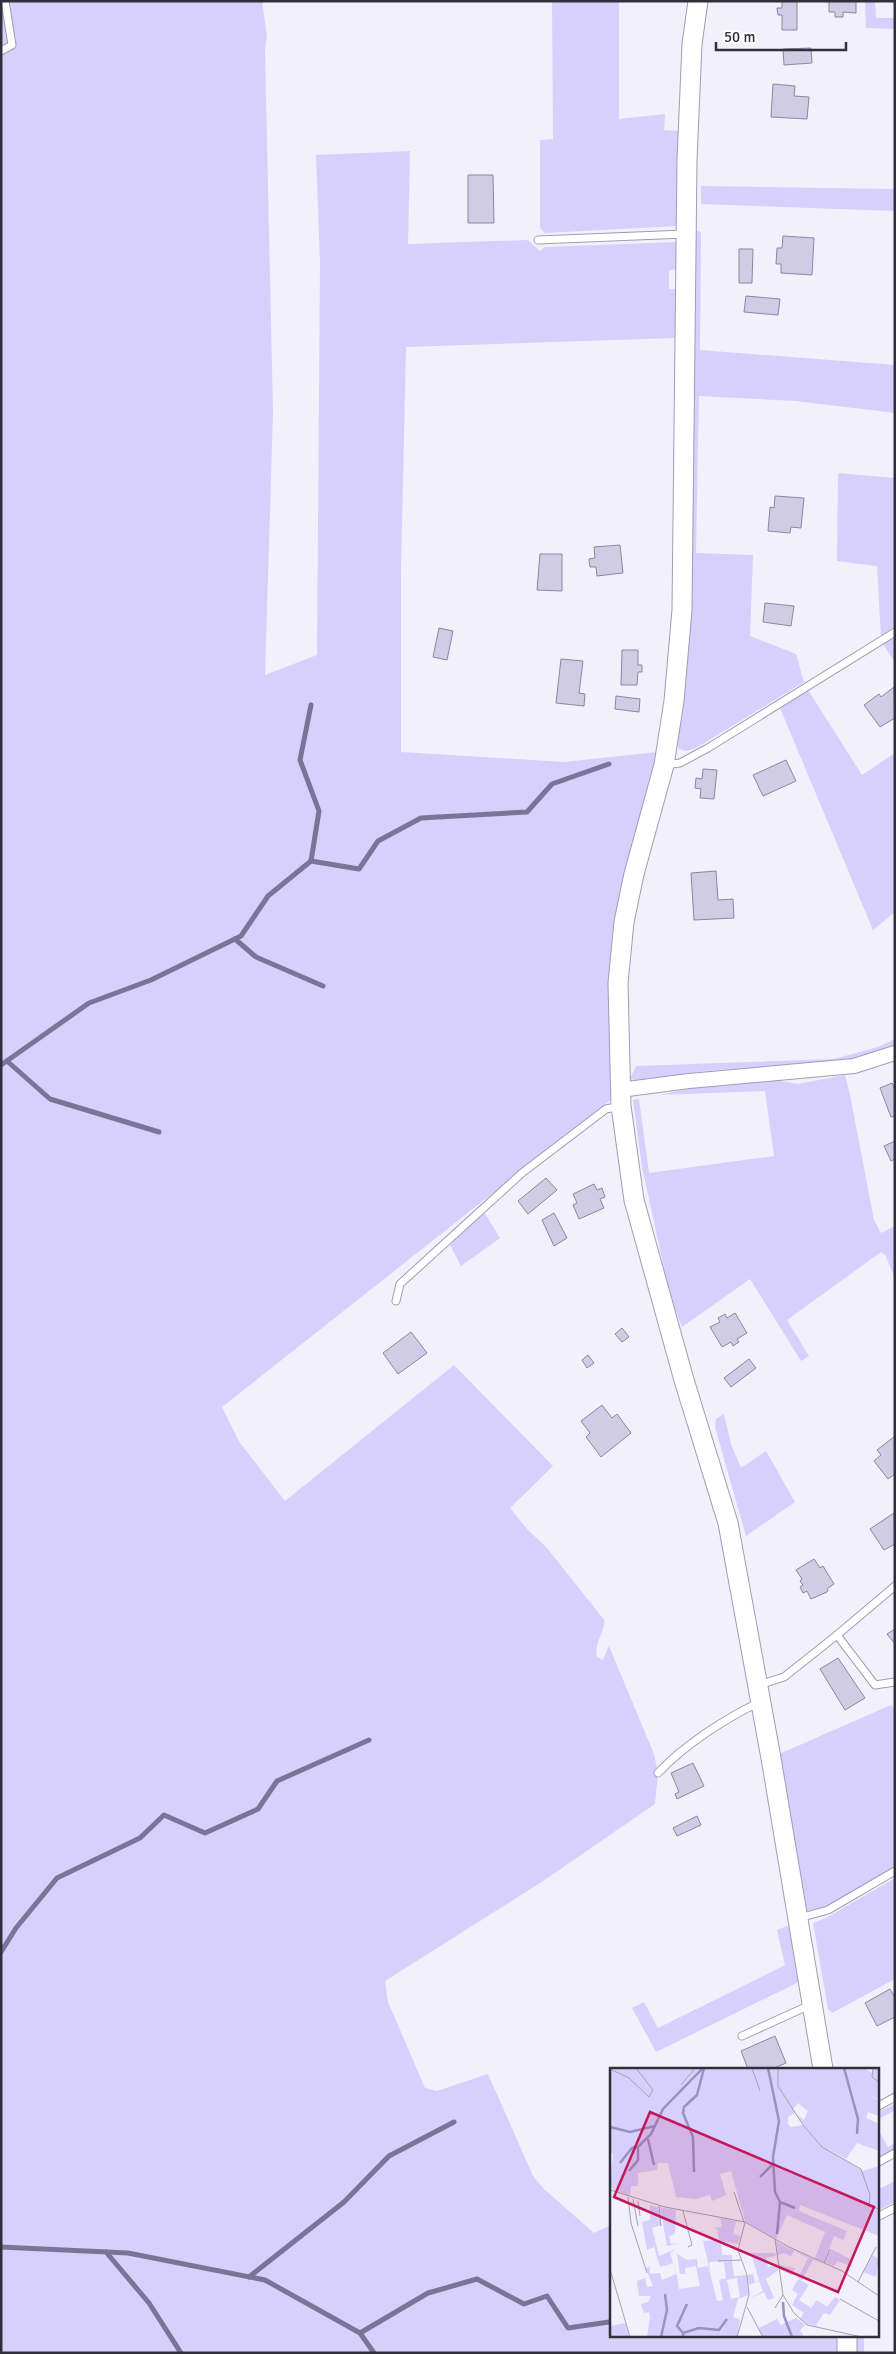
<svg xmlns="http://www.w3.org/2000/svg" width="896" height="2354" font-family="Signika,sans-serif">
	<rect width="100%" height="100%" fill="#f2f0fb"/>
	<!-- green -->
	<g fill="#d7cffc">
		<path d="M1 1H262L267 36 265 51 273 412 265 675 317 655 320 262 316 155 410 151 408 244 528 240 540 251 545 247 678 242 677 269 669 270V289H678L675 338 406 347 401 570V752L564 762 657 752 638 826 612 1099 222 1407 240 1443 285 1501 454 1365 553 1466 510 1508 528 1530 547 1548 605 1621C603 1633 594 1645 597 1657L603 1660 609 1646 654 1754 658 1773 655 1804 543 1881 385 1981 388 2002 425 2088 437 2091 488 2074 533 2176 544 2189 594 2233 611 2225V2335H838L837 2353H1Z"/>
		<polygon points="557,1 619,1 619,119 665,114 664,130 678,131 678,226 545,233 540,228 540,140 553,139 552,3"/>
		<polygon points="865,1 875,1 876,18 895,18 895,29 866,28"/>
		<polygon points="701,186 895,189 895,211 701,204"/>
		<polygon points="693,230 701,232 700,350 895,365 895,413 796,401 699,396 696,553 753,555 750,636 796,654 804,682 696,748 686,751 679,749 677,744 682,710 687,658"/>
		<polygon points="838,473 895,478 895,626 881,636 877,566 837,561"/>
		<polygon points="895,638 895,662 883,644"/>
		<polygon points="808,690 862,775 895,753 895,912 873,930 780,708"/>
		<path d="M895 1039V1045C841 1071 777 1066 719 1070 691 1072 663 1077 636 1080L630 1079 636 1066 834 1059 878 1047Z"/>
		<polygon points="845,1075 850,1095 874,1220 881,1233 895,1226 895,1278 885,1255 881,1252 787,1320 809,1356 801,1361 750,1279 682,1327 670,1296 642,1167 633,1100 639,1099 649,1173 774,1156 765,1091 659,1095 702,1086 775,1080 798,1084"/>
		<polygon points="484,1212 500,1238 461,1266 450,1245"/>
		<polygon points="724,1414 731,1444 741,1468 766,1451 795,1502 746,1536 715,1427 716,1419"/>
		<path d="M891 1705 895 1710V1867C870 1882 835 1909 806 1911L777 1755Z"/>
		<polygon points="895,1878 895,1979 832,2013 828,2009 813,1923 826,1918"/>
		<polygon points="792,1924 801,1981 656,2052 632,2008 644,2002 658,2028 785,1965 777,1930"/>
		<polygon points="895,2104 895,2110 877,2120 877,2113"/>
		<polygon points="877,2128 888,2147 895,2143 895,2149 877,2159"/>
		<polygon points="895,2181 895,2202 877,2211 877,2190"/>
		<rect x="857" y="2335" width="7" height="18"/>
	</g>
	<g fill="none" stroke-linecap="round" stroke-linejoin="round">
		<!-- stream -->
		<g stroke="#7b7498" stroke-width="5">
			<polyline points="311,705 300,760 319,811 311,861"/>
			<polyline points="235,939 256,957 323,986"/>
			<polyline points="7,1061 50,1099 159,1132"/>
			<polyline points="1,1065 89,1003 151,980 241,936 268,896 311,861 359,869 378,841 421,818 527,812 552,784 609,764"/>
			<polyline points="1,1952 16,1928 57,1878 140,1838 164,1815 205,1833 258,1809 277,1781 369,1740"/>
			<polyline points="1,2247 128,2253 265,2280 360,2333 428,2293 477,2279 524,2304 547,2296 568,2328 609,2322"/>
			<polyline points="106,2252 149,2303 181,2353"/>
			<polyline points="249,2277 344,2202 389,2156 454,2122"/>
			<polyline points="360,2333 374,2353"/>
		</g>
	</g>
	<!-- building -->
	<g fill="#d0cce6" stroke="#8b87a0">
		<polygon points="782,1 797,1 797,30 782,30 782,15 778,15 777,8 782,8"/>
		<polygon points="829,1 856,1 856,13 843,12 843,17 835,17 835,12 829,12"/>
		<polygon points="811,48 812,63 784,65 783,49"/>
		<polygon points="773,84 795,86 794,96 809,97 807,119 771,117"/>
		<polygon points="468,175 493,175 494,223 468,223"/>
		<polygon points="783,236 814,238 812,275 781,273 781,264 776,264 777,248 782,248"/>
		<polygon points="739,249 753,249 752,283 739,283"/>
		<polygon points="746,296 780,299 778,315 744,312"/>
		<polygon points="775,496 804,498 801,528 791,527 790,533 768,531 770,507 774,508"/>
		<polygon points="620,545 623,573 597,576 596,567 590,567 589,559 595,558 594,547"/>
		<polygon points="540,554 562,554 562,591 537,590"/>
		<polygon points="765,603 794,606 791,626 763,622"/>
		<polygon points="439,628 453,631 447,660 433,657"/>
		<polygon points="622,650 638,650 638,665 642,665 642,672 638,672 637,685 621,685"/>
		<polygon points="561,659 583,661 579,693 585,694 584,706 556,703"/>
		<polygon points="894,687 895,718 880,727 864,705 879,694 881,697"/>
		<polygon points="616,696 640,699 639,712 615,709"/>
		<polygon points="786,760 796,781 763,796 753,775"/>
		<polygon points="703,769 717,770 714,799 700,798 701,789 695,788 696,778 702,779"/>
		<polygon points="716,871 718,900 733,899 734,918 694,920 691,873"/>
		<polygon points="892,1083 895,1089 895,1116 891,1117 880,1088"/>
		<polygon points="895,1141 895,1159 891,1161 884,1146"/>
		<polygon points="546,1178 557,1190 528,1214 518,1201"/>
		<polygon points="594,1184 597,1190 602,1188 605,1197 600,1199 604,1208 579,1219 573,1205 577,1203 573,1194"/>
		<polygon points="554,1213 567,1238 554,1246 542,1220"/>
		<polygon points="735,1313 747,1333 737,1339 739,1342 733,1346 731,1342 722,1347 710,1327 720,1322 718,1318 725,1314 727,1318"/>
		<polygon points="622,1328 629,1337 622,1342 615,1334"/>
		<polygon points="411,1332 427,1353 398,1374 383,1353"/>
		<polygon points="588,1355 594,1363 587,1368 582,1360"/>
		<polygon points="749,1359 756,1368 731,1387 724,1378"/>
		<polygon points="602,1405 612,1418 617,1414 631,1433 601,1457 586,1437 590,1433 581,1421"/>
		<polygon points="895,1436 895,1474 888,1479 874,1461 881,1455 877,1450"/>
		<polygon points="894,1513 895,1544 884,1550 870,1529"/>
		<polygon points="814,1559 820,1568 823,1566 834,1584 828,1588 827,1592 811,1599 807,1591 803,1593 800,1587 803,1585 800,1581 802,1579 796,1570"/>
		<polygon points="895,1629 895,1644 887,1634"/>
		<polygon points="838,1658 865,1698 845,1710 820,1669"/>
		<polygon points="693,1763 704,1786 677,1799 675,1794 679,1792 671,1773"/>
		<polygon points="697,1816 701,1825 677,1836 673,1828"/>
		<polygon points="890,1989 895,1998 895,2017 877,2026 865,2003"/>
		<polygon points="775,2036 786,2063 772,2069 748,2069 741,2051"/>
	</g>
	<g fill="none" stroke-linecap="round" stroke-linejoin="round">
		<!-- lane casing -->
		<g stroke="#a09cb5" stroke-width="9">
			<g id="lane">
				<polyline points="1,51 12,45 5,1"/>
				<polyline points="538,240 685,234"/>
				<polyline points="664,765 680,763 708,748 895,632"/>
				<polyline points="396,1301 400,1284 522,1173 606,1109 621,1106"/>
				<polyline points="837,1635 875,1685 895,1682"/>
				<polyline points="759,1685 784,1677 837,1635 895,1586"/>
				<path d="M658 1773C684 1745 726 1718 760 1702"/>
				<polyline points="799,1918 828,1910 895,1871"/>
				<polyline points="742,2036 810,2005"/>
				<polyline points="877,2107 895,2097"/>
				<polyline points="877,2163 895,2153"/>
				<polyline points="877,2217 895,2208"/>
			</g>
		</g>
		<!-- street casing -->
		<g stroke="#a09cb5" stroke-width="16">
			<polyline id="street" points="620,1090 689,1081 854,1066 895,1053"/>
		</g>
		<!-- secondary casing -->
		<g stroke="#a09cb5" stroke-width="21">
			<g id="secondary">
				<polyline points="698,1 692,44 687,160 682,610 674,701 664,765 634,874 624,922 618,983 621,1106 634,1200 684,1380 728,1523 771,1758 823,2069"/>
				<polyline points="847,2353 847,2335"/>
			</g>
		</g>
		<!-- lane -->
		<use href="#lane" stroke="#fff" stroke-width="7"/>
		<!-- street -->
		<use href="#street" stroke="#fff" stroke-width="14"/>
		<!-- secondary -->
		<use href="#secondary" stroke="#fff" stroke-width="19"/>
	</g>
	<!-- overview -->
	<g transform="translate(610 2068)">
		<rect width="269" height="269" fill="#f2f0fb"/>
		<path d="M0 0H254L262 5 264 0H269V31L259 27 269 32V48L258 44 256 50 269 56V83L247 75 236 91 209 76 253 103 269 98V168L190 137 189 143 237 163 233 172 224 168 214 194 209 192 205 190 215 164 177 147 166 171 135 153 121 103 110 106 116 127 102 133 100 127 86 131 66 129 58 95H48L47 102 28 105V118H21L20 128 4 123 0 119 3 86 0 85ZM188 35 198 43 194 52 186 46 199 64 193 57 181 59 178 56V49L185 45 183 41ZM40 137 48 139 51 157 42 160 49 188 66 181 60 185 67 208 69 221 90 218 86 198 75 200V206H70L67 186 77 192 87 191 88 200 98 198 107 233 113 232 109 212 116 210 114 194 122 193 124 208 137 207 138 227 128 231 123 249 130 252 127 269H37L40 249 39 244 34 245 31 236 38 234 41 228H29L27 213 35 210 37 219 43 218 36 200 40 199V206L50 205 52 212 66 206 63 195 50 199 44 179 37 182 32 154 40 152ZM127 210 130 229 121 231 117 212ZM50 139 66 142 65 166 59 168 61 176 71 175 57 178ZM110 150 134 155 126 154 123 166 130 168 133 158 128 176 111 173 112 187H122V193L99 194 102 211 93 173 109 172 107 161 102 160 112 159ZM166 173 174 178 214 196 203 192 192 212 169 201 168 197 185 200 182 207 188 210 198 190 184 183 181 188 174 185 167 188ZM221 181 242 192V199L228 193 224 198 215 194ZM141 185H165L166 188 156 190 158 199 167 197 168 202 156 211 164 230 158 232 154 224 139 231 153 223 149 213 139 217 138 207 143 206 145 214 149 212ZM262 187 269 191 266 209 253 204ZM188 211 199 217 189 232 201 240 207 232 217 239 225 229 230 232 220 247 214 245 206 257 211 259 197 256 190 251 194 245 182 237 188 226 182 222ZM186 250 195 257 190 262 194 269H153L149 260 167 251 171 257ZM16 255 19 269H0V258Z" fill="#d7cffc" fill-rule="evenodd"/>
		<path fill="none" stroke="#9b91c1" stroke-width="2.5" d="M158 0 169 53 163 89 165 124 170 134 167 166M234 0 248 51 247 66M0 59 20 64 45 58M38 71 44 97M10 95 22 80 27 79M19 103 28 92V79L41 66 53 41 92 1M84 104 83 69 73 45 74 39 87 27 94 0M150 109 162 97M170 134 185 140M173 234 174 248 182 269M73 265 67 258 77 236M51 269 57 242 55 226M73 269V265L89 260 109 262 117 251"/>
		<path fill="none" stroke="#a5a3ae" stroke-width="1" d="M142 0 150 23M168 0V18L193 57 212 79 251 101 260 127 259 138 269 141M263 0 262 9 269 14M0 1 19 10 39 29 43 22 26 0M71 17 85 0M0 122 55 139 135 154 179 179 232 203 269 228M124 124 134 154M18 129 21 155 37 205M23 131 28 158M28 133 30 148M49 138 51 158M73 143 82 177 78 179M165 171 173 227 184 245 197 257 252 269M108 193 131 192M214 195 220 181M0 201 20 269M248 214 266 179M230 231 269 253M137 239 153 269M165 240 173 227M127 269 139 227 137 207 128 182 135 154"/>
		<path fill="#c2185b" fill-opacity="0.15" stroke="#c2185b" stroke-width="2.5" d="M40 44 264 139 228 224 4 129Z"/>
		<rect width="269" height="269" fill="none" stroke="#312f3a" stroke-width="2.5"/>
	</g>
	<!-- border -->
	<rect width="896" height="2354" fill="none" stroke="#312f3a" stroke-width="5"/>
	<!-- scale -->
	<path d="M716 42v8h130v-8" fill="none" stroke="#312f3a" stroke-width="2.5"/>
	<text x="724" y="42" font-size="15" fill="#312f3a" stroke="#ffffff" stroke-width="4" paint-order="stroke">50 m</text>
</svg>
